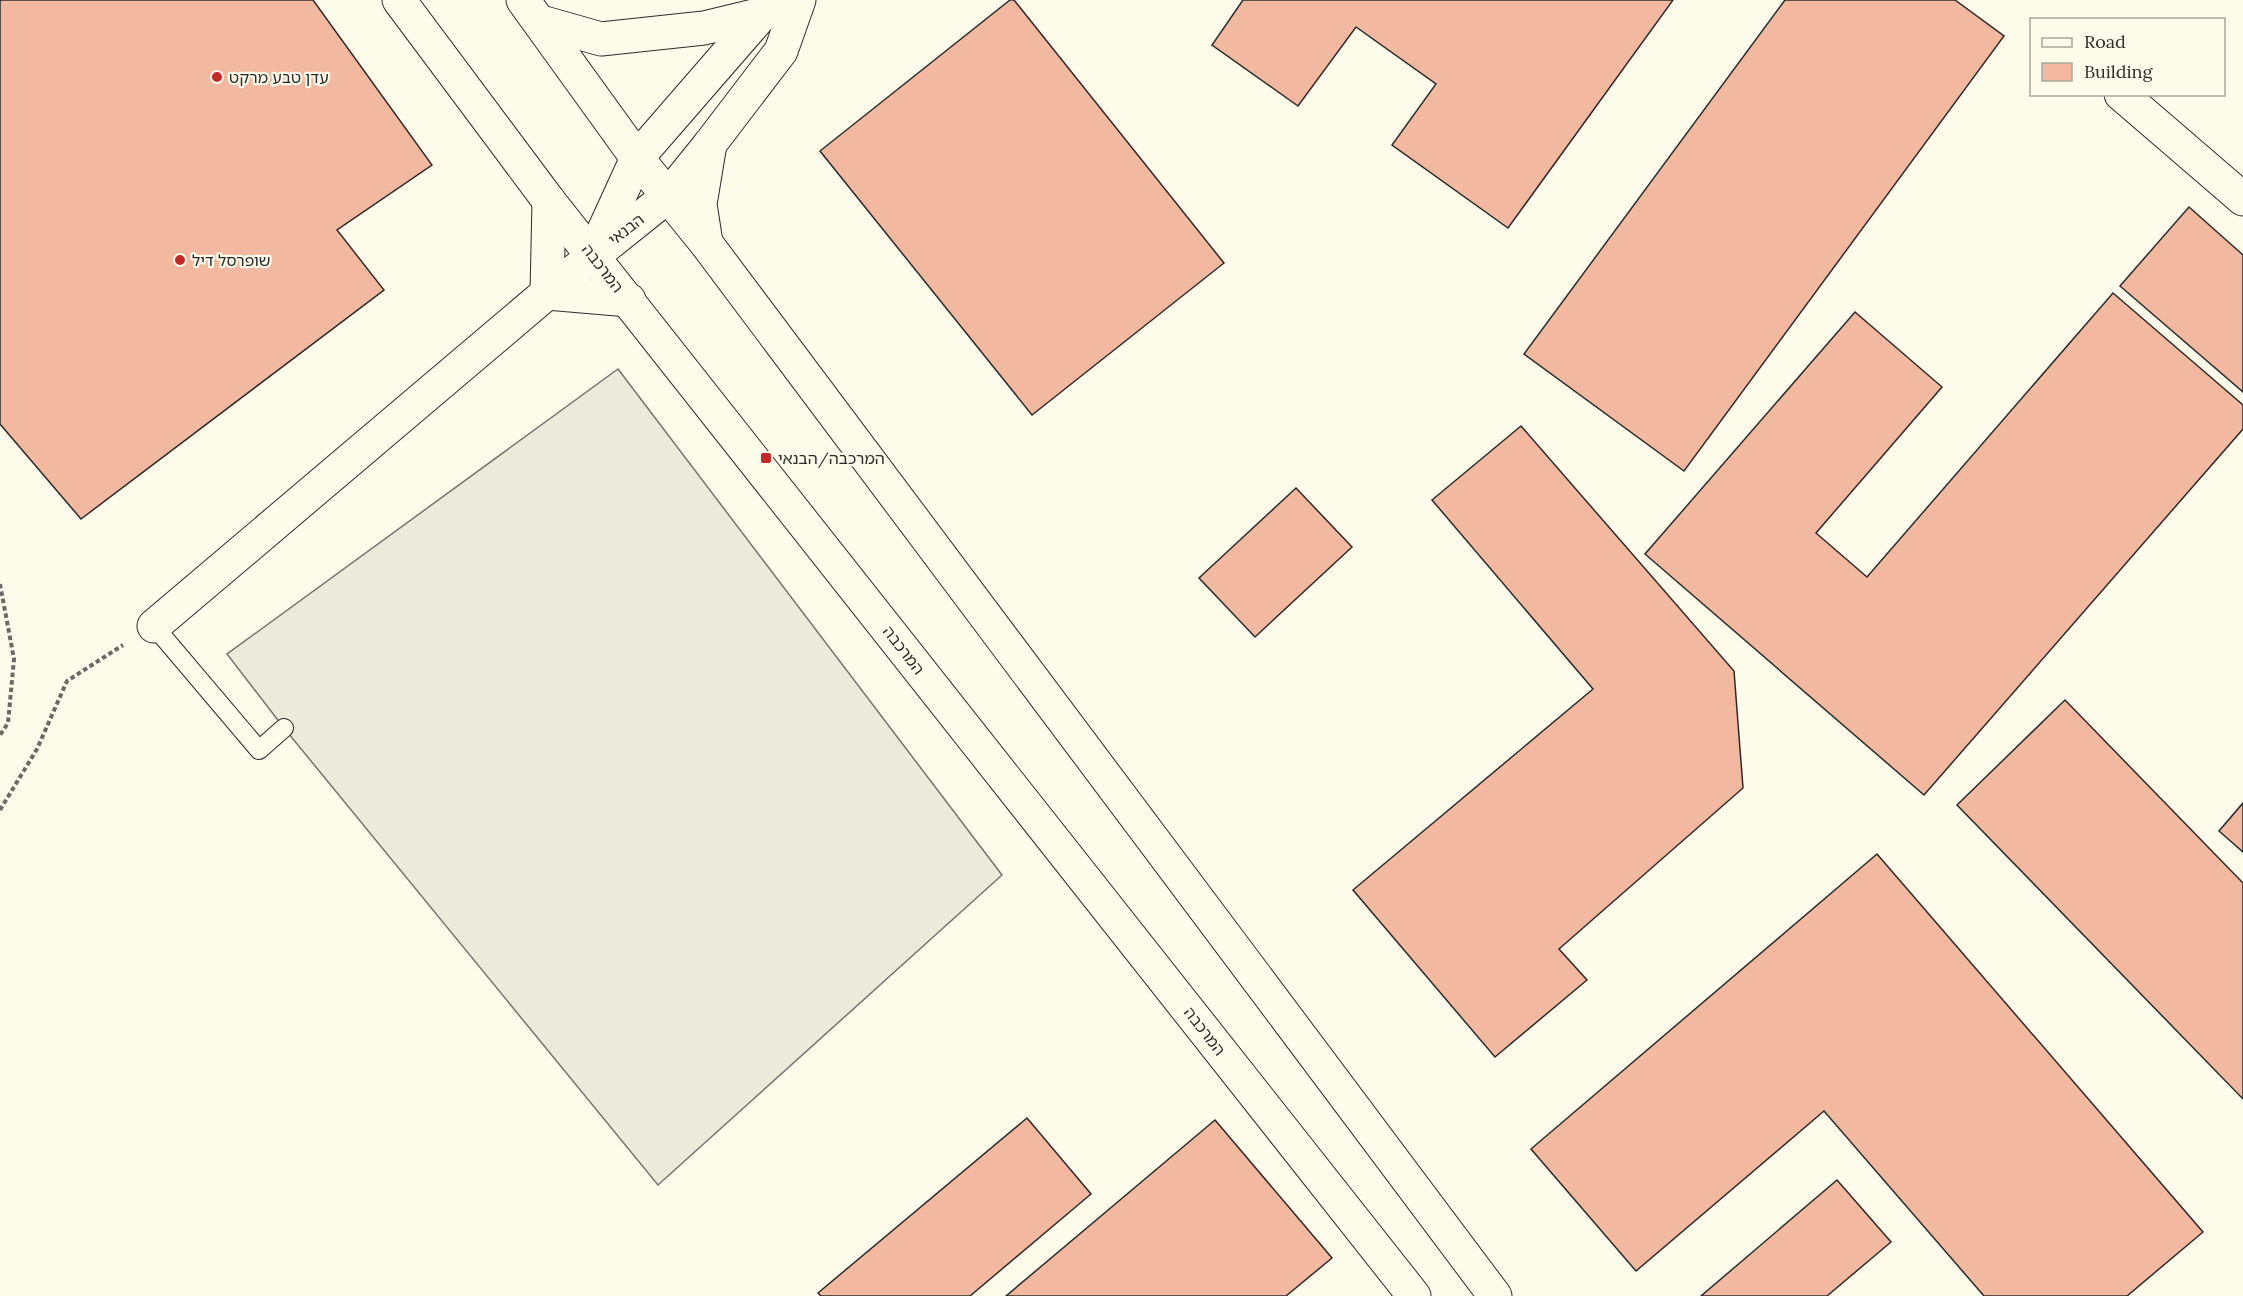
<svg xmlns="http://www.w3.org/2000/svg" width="2243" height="1296" font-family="Lora,'Noto Sans Hebrew',serif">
	<rect width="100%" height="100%" fill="#fdfbea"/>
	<!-- parking -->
	<polygon fill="#eceadb" stroke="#74746e" stroke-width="1.5" points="618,369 1002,875 658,1185 284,728 227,654"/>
	<!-- building -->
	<g fill="#f2b8a0" stroke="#2b2b2b" stroke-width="1.5">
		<polygon points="0,0 313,0 432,165 337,230 384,290 81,519 0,424"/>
		<polygon points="1010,0 1014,0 1224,263 1032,415 820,151"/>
		<polygon points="1243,0 1673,0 1508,228 1392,145 1436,84 1356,27 1298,106 1212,45"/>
		<polygon points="1785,0 1955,0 2004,36 1684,471 1524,354"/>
		<polygon points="2189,207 2243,255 2243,392 2120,286"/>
		<polygon points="2113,293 2243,405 2243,429 1924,795 1645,554 1855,312 1942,387 1816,533 1867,577"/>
		<polygon points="1521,426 1734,671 1743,788 1559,949 1587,980 1495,1057 1353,890 1593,689 1432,500"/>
		<polygon points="1296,488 1352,547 1255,637 1199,578"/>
		<polygon points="2065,700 2243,883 2243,1099 1957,805"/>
		<polygon points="2243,803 2243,852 2219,831"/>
		<polygon points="1877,854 2203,1232 2127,1296 1984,1296 1824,1111 1636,1271 1531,1149"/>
		<polygon points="1027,1118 1091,1194 970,1296 821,1296 818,1293"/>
		<polygon points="1215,1120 1332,1258 1286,1296 1006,1296"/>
		<polygon points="1837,1180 1891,1242 1827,1296 1701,1296"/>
	</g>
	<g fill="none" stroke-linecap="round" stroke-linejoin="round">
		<!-- lane casing -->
		<g stroke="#2b2b2b" stroke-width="20">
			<polyline id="lane" points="154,626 259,750 284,728"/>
		</g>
		<!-- street casing -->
		<g stroke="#2b2b2b" stroke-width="35">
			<g id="street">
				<polyline points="2121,94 2243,199"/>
				<polyline points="595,250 637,158 762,14 775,5"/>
				<polyline points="154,626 547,293 668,196 710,144 781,51 799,0"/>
			</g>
		</g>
		<!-- secondary casing -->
		<g stroke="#2b2b2b" stroke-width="35">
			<g id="secondary">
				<polyline points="399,0 549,201 1414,1296"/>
				<polyline points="523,0 637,158 706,243 1495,1296"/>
				<polyline points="541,22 601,39 704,28 762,14"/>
				<polyline points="549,201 547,293 629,300"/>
				<polyline points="706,243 700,204 710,144"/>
			</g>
		</g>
		<!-- path -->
		<g stroke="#6a6964" stroke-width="4" stroke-dasharray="4.5 3" stroke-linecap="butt">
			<polyline points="0,584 14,659 8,723 0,735"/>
			<polyline points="0,810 37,749 67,681 123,645"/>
		</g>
		<!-- lane -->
		<use href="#lane" stroke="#fdfbea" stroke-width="18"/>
		<!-- street -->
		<use href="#street" stroke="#fdfbea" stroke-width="33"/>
		<!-- secondary -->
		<use href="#secondary" stroke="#fdfbea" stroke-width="33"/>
	</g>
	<!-- markers -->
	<g fill="#c62828" stroke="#fdfbea" stroke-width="2">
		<circle cx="217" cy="77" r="6"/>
		<circle cx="180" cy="260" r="6"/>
		<rect x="760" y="452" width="12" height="12" rx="3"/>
	</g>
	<g text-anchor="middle" stroke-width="4.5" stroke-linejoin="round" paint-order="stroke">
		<!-- poi labels -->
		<g font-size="16" fill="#2b2b2b" stroke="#fdfbea" text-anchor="start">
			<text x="229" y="83">עדן טבע מרקט</text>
			<text x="192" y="266">שופרסל דיל</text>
			<text x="778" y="464">המרכבה/הבנאי</text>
		</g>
		<!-- street labels -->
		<g font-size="16" fill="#2b2b2b" stroke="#fdfbea">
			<text transform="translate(626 229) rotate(-38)" y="6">הבנאי</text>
			<text transform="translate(603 268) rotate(52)" y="6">המרכבה</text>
			<text transform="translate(904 650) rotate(52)" y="6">המרכבה</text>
			<text transform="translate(1205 1031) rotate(52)" y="6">המרכבה</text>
		</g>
	</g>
	<!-- legend -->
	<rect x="2030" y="18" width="195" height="78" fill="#fdfbea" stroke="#a9a89e" stroke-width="1.5"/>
	<rect x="2042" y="38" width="30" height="9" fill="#fdfbea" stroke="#a9a89e" stroke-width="1.5"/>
	<text x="2084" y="48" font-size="18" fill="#2b2b2b">Road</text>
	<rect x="2042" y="63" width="30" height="18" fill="#f2b8a0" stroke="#a9a89e" stroke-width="1.5"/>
	<text x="2084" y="78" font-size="18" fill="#2b2b2b">Building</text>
</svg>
